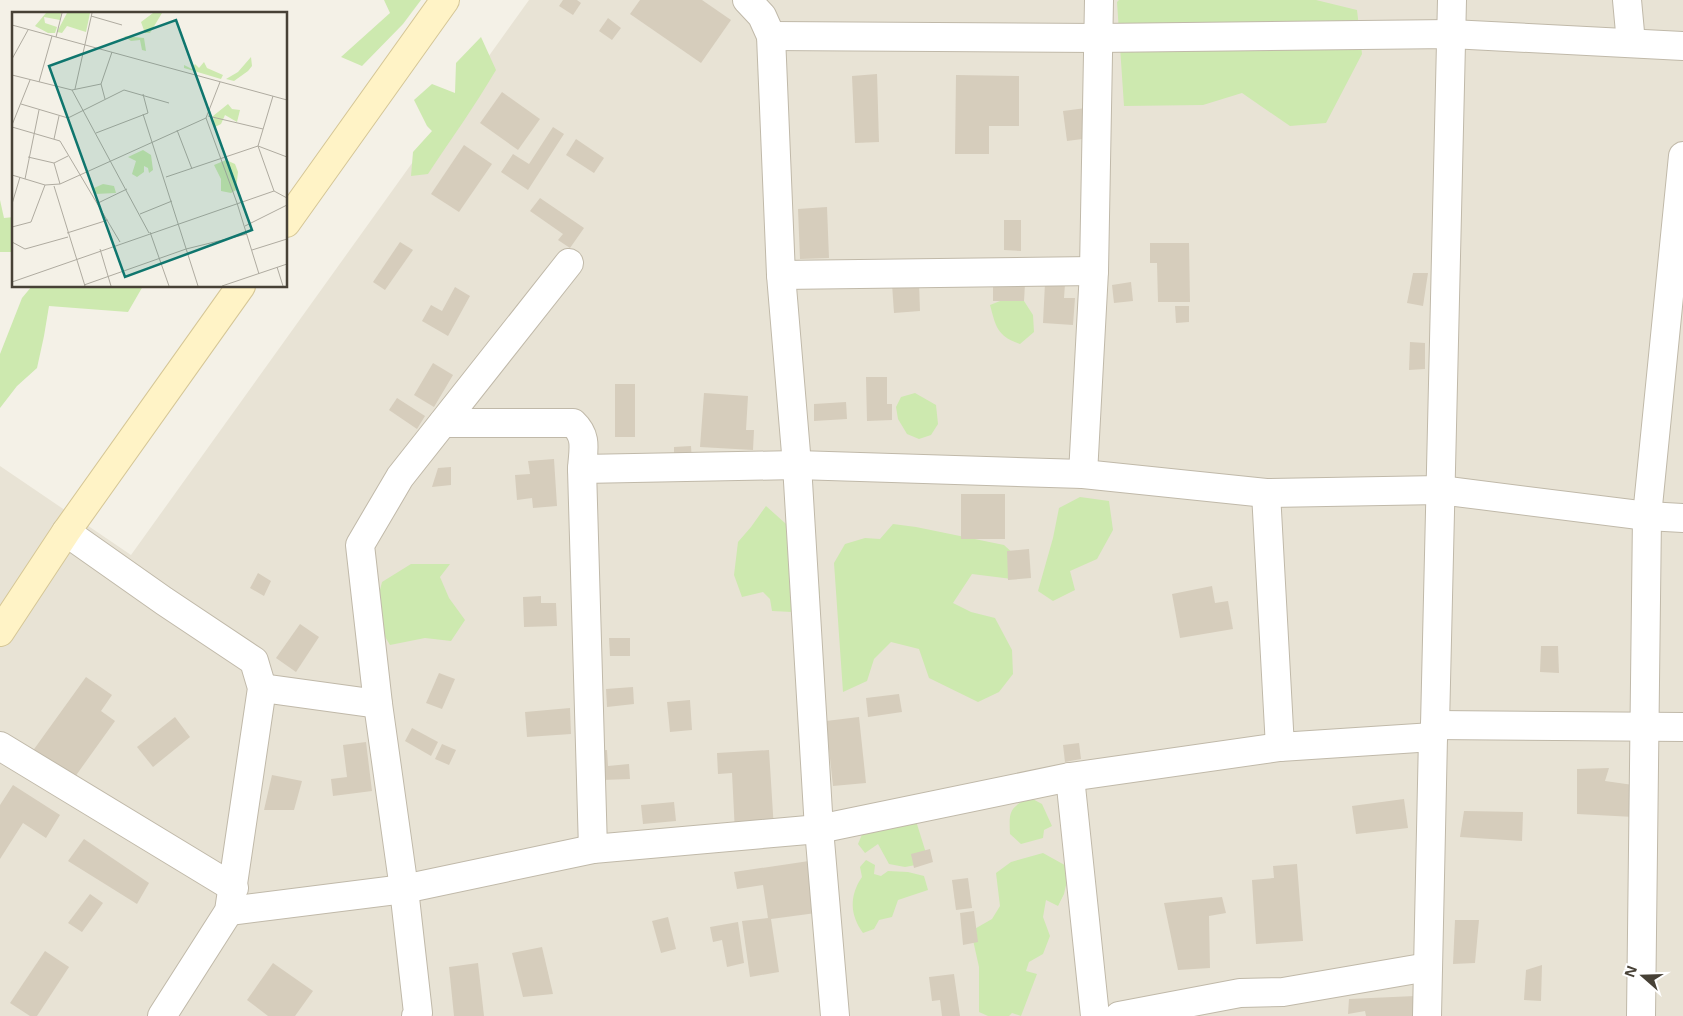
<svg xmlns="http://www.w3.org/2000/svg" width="1683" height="1016" font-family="'Open Sans',sans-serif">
	<rect width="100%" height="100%" fill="#f4f1e7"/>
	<!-- residential -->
	<polygon fill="#e8e3d5" points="529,0 1683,0 1683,1016 0,1016 0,466 131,555"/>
	<!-- green -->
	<g fill="#cde9af">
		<polygon points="384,0 421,0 403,24 362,66 341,57 390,13"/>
		<polygon points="1119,0 1316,0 1357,10 1362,54 1326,123 1290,126 1242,93 1203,105 1124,106 1117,2"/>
		<path d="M481 37 496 70C475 106 451 139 428 174L411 176 413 152 432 131 427 126 414 100 432 84 455 93 456 63Z"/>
		<polygon points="0,200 4,218 14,217 14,252 0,252"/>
		<polygon points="32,286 143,286 128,312 49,306 44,336 37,368 17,386 0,408 0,354 22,298"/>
		<path d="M1005 299 1024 301 1033 315 1034 332 1020 344C997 336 996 327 990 305Z"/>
		<polygon points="915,393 936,405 938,424 931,435 919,439 907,434 898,419 896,407 901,397"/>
		<polygon points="1080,497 1109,501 1113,530 1097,559 1070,571 1075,590 1053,601 1038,591 1053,538 1059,508"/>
		<polygon points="766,506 814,549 820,593 812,613 772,611 770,599 763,592 742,597 734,575 738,542 751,527"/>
		<polygon points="893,524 916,527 1004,545 1019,559 1012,579 972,574 953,603 971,612 995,618 1012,650 1013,674 999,692 978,702 929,678 919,649 891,642 874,659 867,681 843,692 834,563 845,544 865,538 880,539"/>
		<polygon points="411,564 450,564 440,577 449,598 465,620 451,641 425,638 390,645 373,617 382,582"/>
		<path d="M1029 797 1042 804 1052 826 1044 830 1043 838 1021 844 1010 834C1009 811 1009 809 1029 797Z"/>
		<polygon points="868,820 916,821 926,853 921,864 905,867 889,864 878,844 865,853 858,844"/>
		<polygon points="1043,853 1070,868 1064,894 1058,906 1046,900 1043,917 1050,936 1043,954 1029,962 1026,971 1037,974 1021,1016 1012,1013 1009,1016 988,1016 979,1012 979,967 971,931 992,919 1000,906 996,873 1011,862"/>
		<path d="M866 860 875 865 874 874 881 876 888 871 908 872 924 876 928 890 898 900 892 917 879 920 874 929 863 933C850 915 849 896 862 877L860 867Z"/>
	</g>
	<!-- building -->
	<g fill="#d6cdbc">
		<polygon points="563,0 577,0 581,3 573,15 559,6"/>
		<polygon points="640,0 702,0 731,20 701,63 630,14"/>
		<polygon points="608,18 621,28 612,40 599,31"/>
		<polygon points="877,74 879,142 855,143 852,76"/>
		<polygon points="956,75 1019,76 1019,126 989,126 989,154 955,154"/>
		<polygon points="502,92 540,119 518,150 480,123"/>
		<polygon points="1086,108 1090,138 1067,141 1063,111"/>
		<polygon points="553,127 564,134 528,190 501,172 513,154 529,164"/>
		<polygon points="576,139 604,158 594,173 566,155"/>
		<polygon points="464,145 492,164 459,212 431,194"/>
		<polygon points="540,198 584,228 570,248 558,240 563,234 530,211"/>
		<polygon points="827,207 829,258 800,259 798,209"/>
		<polygon points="1004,220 1021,220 1021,251 1004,250"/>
		<polygon points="400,242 413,250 385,290 373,282"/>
		<polygon points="1150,243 1189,243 1190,302 1158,302 1157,263 1150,263"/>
		<polygon points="1413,273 1428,273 1423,306 1407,303"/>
		<polygon points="919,282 920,311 894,313 892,284"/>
		<polygon points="1131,282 1133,301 1114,303 1112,285"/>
		<polygon points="993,283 1025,284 1024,301 993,301"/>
		<polygon points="1045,283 1065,284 1064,298 1075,298 1073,325 1043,323"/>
		<polygon points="455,287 470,296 448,336 422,321 431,305 442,311"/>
		<polygon points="1175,306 1189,306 1189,322 1176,323"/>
		<polygon points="1410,342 1425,343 1425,369 1409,370"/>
		<polygon points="433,363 453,375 434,407 414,395"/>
		<polygon points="866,377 887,377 887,404 892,404 892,420 867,421"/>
		<rect x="615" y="384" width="20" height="53"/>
		<polygon points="704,393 748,396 746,430 754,430 753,450 700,447"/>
		<polygon points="397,398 425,416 417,429 389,410"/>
		<polygon points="846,402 847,419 814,421 814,404"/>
		<polygon points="691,446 692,463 674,463 674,447"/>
		<polygon points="554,459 557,506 533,508 532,498 517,500 515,475 530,474 528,461"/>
		<polygon points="451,467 451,485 432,487 438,468"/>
		<rect x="961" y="494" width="44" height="45"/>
		<polygon points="1029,549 1031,578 1008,580 1007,551"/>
		<polygon points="258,573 271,581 264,596 250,588"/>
		<polygon points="1212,586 1215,603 1228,601 1233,629 1180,638 1172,594"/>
		<polygon points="541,596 541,603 556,603 557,626 524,627 523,597"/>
		<polygon points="300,624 319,637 296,672 276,658"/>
		<polygon points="609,638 630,638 630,656 610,656"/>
		<polygon points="1541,646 1558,646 1559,673 1540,672"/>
		<polygon points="439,673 455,679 442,709 426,703"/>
		<polygon points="86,677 112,695 101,711 115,721 72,781 32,752"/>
		<polygon points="633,687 634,704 607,707 606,689"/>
		<polygon points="899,694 902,712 868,717 866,698"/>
		<polygon points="690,700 692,730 670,732 667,702"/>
		<polygon points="570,708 571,734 527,737 525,712"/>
		<polygon points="175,717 190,737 153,767 137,747"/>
		<polygon points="859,717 866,783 833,786 826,721"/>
		<polygon points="412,728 438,742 431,756 405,741"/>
		<polygon points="366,742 372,791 333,796 331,779 347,777 343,745"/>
		<polygon points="1079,743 1081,759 1065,762 1063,745"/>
		<polygon points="442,744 456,750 449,765 435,759"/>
		<polygon points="607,750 608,766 629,764 630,779 602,780 593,751"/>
		<polygon points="769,750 774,830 735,833 732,773 718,774 717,753"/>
		<polygon points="1609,768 1605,781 1633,785 1634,817 1577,814 1577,769"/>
		<polygon points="272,775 302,781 294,810 264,810"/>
		<polygon points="13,785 60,815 46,838 23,823 0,859 0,805"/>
		<polygon points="1404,799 1408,828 1356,834 1352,806"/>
		<polygon points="674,802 676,821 643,824 641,805"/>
		<polygon points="1464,811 1523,812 1522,841 1460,837"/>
		<polygon points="84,839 149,883 137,904 68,861"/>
		<polygon points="930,849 933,862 914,868 911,854"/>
		<polygon points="809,861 816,913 771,919 779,972 750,977 742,921 768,918 763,885 737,889 734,872"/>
		<polygon points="1297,864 1303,941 1256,944 1252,880 1274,878 1273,866"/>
		<polygon points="968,878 972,908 956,910 952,880"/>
		<polygon points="90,894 103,903 82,932 68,923"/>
		<polygon points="1222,897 1226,913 1209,916 1210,968 1178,970 1164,903"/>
		<polygon points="974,911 978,942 963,945 960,913"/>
		<polygon points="668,917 676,949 661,953 652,921"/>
		<polygon points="1455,920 1479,920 1475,963 1453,964"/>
		<polygon points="738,922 744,963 727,967 722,940 713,942 710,927"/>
		<polygon points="542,947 553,994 523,997 512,953"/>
		<polygon points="45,951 69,967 37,1016 30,1016 10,1003"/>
		<polygon points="273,963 313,991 295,1016 268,1016 247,1000"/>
		<polygon points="478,963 484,1016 454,1016 449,967"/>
		<polygon points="1542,965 1541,1001 1524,1000 1526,970"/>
		<polygon points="954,974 960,1016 942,1016 940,1000 932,1001 929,977"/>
		<polygon points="1415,996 1415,1016 1366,1016 1365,1011 1348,1014 1349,999"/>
	</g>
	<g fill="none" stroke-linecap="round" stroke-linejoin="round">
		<!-- street casing -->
		<g stroke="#c0b9a9" stroke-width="30">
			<g id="street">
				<polyline points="747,0 762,16 771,36 781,275 797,465 819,829 835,1016"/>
				<polyline points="1627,0 1631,43"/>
				<polyline points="771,36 1098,38 1451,34 1683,46"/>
				<polyline points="781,275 1094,271"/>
				<path d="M443 423H573C588 437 583 450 582 469L593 849"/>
				<polyline points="582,469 797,465 1083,474 1266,493 1440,490 1647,516 1683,518"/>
				<polyline points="1083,474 1094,271 1099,0"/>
				<polyline points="1266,493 1280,747"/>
				<polyline points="66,532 164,601 254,661 262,688 229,911 162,1016"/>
				<polyline points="262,688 378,704"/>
				<polyline points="1435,725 1683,727"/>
				<polyline points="0,746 234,888"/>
				<polyline points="1070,777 1095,1016"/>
				<polyline points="229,911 404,889 593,849 819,829 1070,777 1280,747 1433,737"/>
				<polyline points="416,1016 418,1013 404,889 378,704 360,545 400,477 569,263"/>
				<polyline points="1119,1016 1240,993 1283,992 1428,967"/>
				<polyline points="1427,1016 1433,737 1435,725 1452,0"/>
				<polyline points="1641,1016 1647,516 1683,156"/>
			</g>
		</g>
		<!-- secondary casing -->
		<g stroke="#d5c696" stroke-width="30">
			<g id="secondary">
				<polyline points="286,223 445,0"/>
				<polyline points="0,632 66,532 241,286"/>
			</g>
		</g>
		<!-- street -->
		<use href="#street" stroke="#fff" stroke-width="28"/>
		<!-- secondary -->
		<use href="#secondary" stroke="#fff3c6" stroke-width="28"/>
	</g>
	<!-- overview -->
	<g transform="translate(12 12)">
		<rect width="275" height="275" fill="#f4f1e7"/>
		<path d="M34 1H49L48 8 32 5 33 11 45 15 43 21H36L23 14ZM55 1H78L74 20 55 14 50 21 45 20ZM141 1H150L138 21H133L129 10ZM112 24 132 26 134 39 130 38 128 28 119 29ZM239 45 240 54 236 59 222 69 214 67 226 60ZM192 50 195 56 211 63 209 67 172 56V53L180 57 183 52 187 56ZM216 92 220 97 228 98 225 110 213 103 209 112 203 115 201 104ZM131 138 139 143 141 158 137 161 136 156 132 154V160L125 165 120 162 124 149 116 145ZM214 148 223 152 226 160 224 178 219 181 209 179V167L202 153ZM91 172 102 174 104 181 83 182 82 176Z" fill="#cde9af"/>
		<path fill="none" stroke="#afaba0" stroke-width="1" d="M79 4 110 13M0 13 275 88M44 25 50 1M0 47 16 18M0 63 60 78 89 72 100 40M27 70 40 24M89 72 93 87M63 77 80 1M60 78 137 221M261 84 246 134 262 179 275 186M9 92 56 106 112 78 157 91M131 102 186 274M196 104 251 117M194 106 225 191 247 262M0 113 18 68M0 115 48 129 108 230M165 118 180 157M84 121 136 101 131 82M42 127 47 104M16 145 42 151 56 144M42 151 48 172M0 163 33 173 48 172 194 106 208 70M154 165 246 134 275 145M13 167 27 98M42 174 73 274M86 191 115 177M0 192 8 165M128 202 160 189M233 214 275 193M0 215 19 210 33 173M138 220 157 274M55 221 96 208M0 230 13 237 56 225M88 237 99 274M240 238 275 227M265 255 271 274M0 270 262 179M72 273 174 237 235 222M210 274 275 252"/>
		<path fill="#0f766e" fill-opacity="0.15" stroke="#0f766e" stroke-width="2.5" d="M164 8 240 218 113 265 37 54Z"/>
		<rect width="275" height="275" fill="none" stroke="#474136" stroke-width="2.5"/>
	</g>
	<!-- north arrow -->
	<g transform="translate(1643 976) rotate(290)" stroke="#ffffff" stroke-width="4" paint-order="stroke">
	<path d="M0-4L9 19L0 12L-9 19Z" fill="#474136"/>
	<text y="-8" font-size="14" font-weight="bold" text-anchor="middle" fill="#474136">N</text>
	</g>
</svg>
